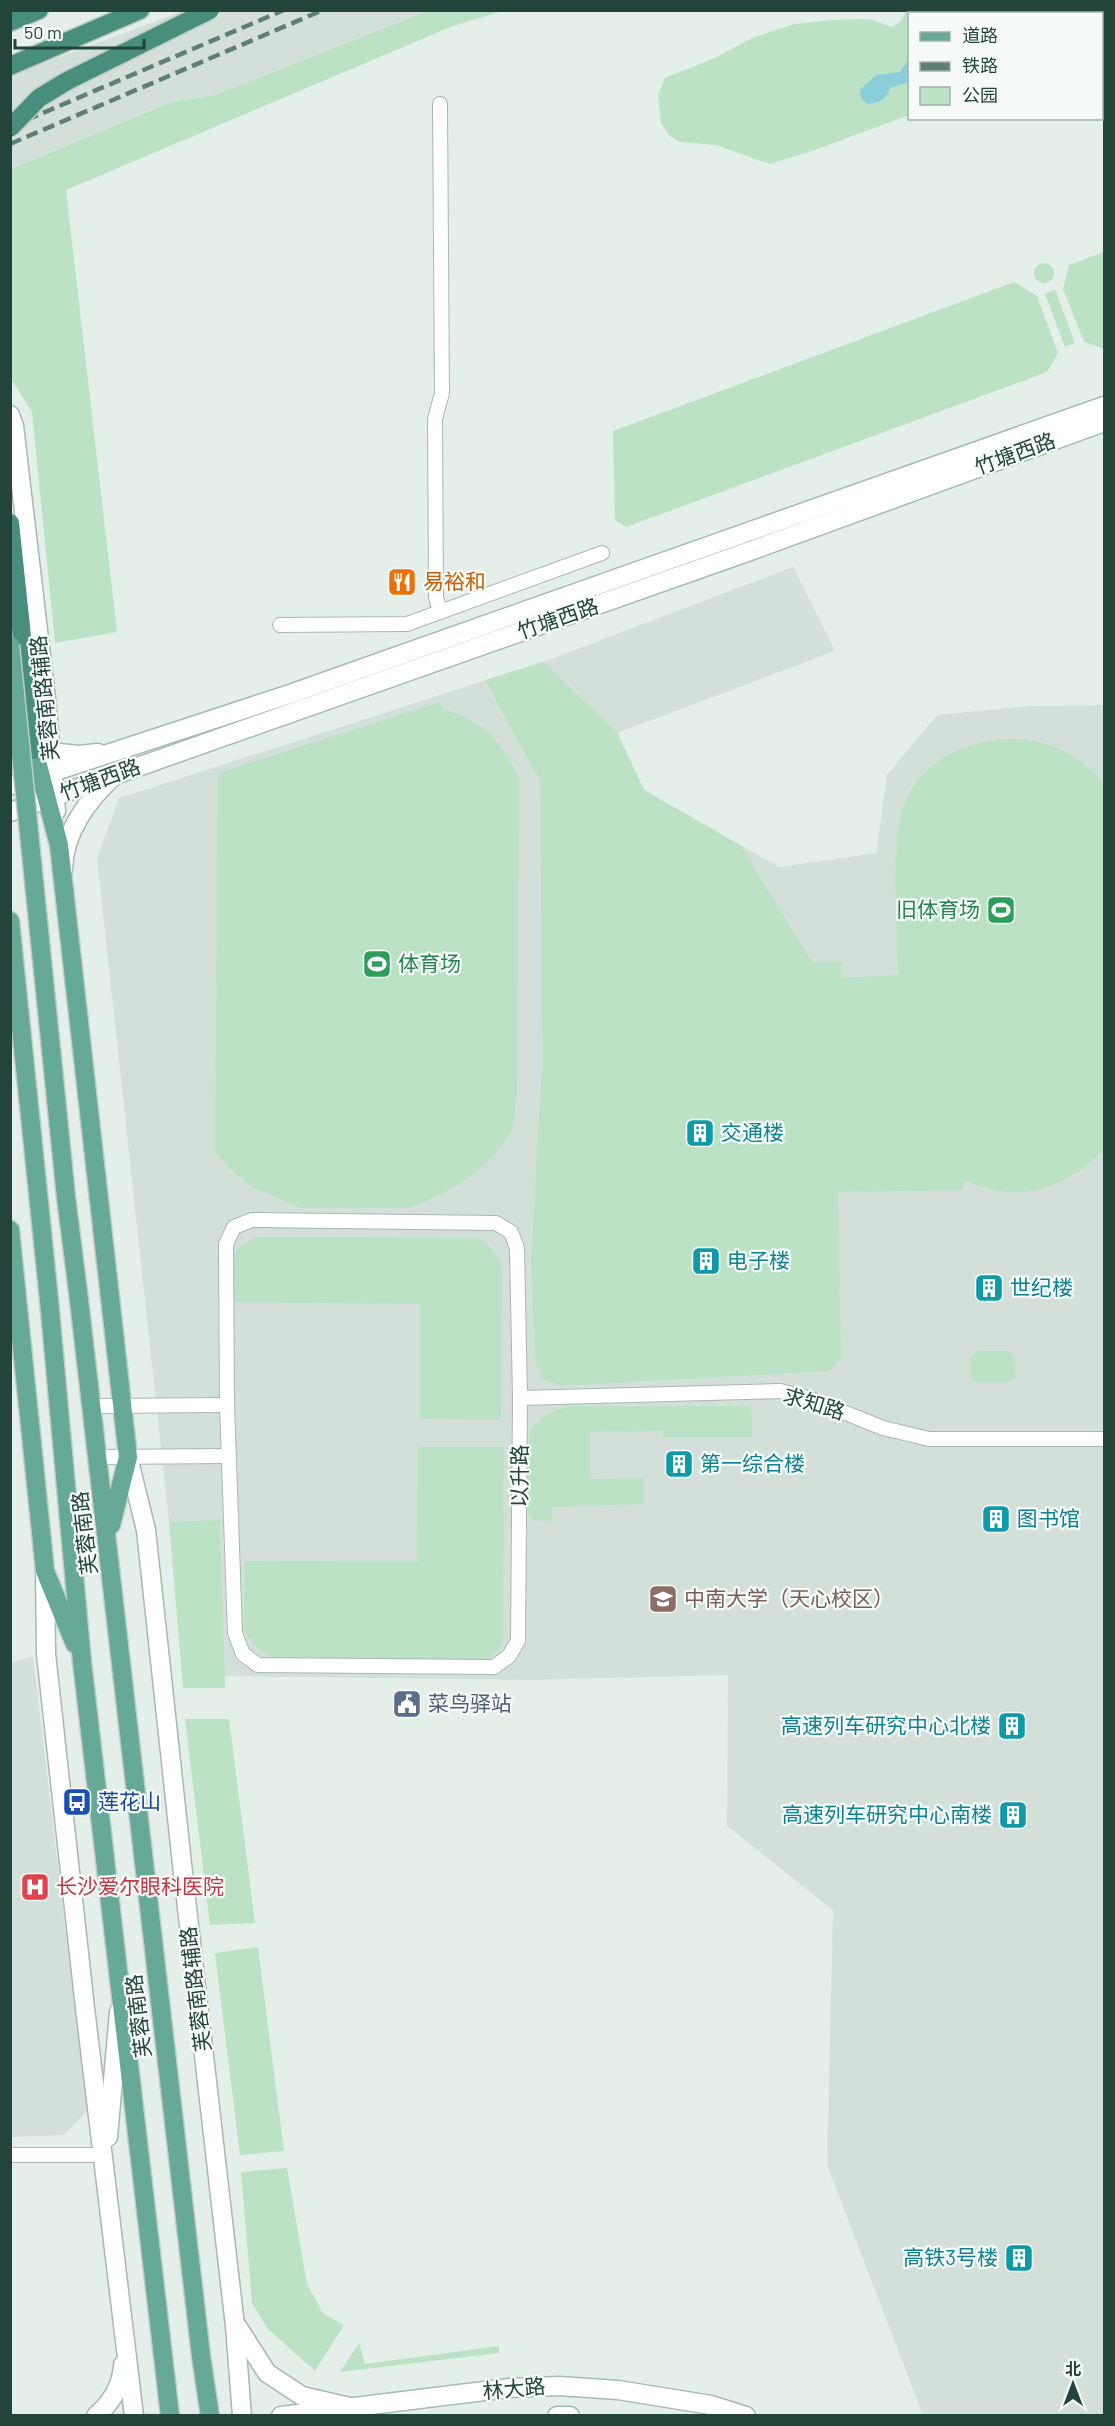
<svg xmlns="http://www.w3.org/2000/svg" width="1115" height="2426" font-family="Barlow,'Noto Sans SC',sans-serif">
	<rect width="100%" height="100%" fill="#e5efea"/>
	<!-- built -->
	<g fill="#d3e0d9">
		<polygon points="183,11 431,11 215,95 171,102 11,169 11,75"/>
		<polygon points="793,567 835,651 617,733 644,790 779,867 876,853 887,775 937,715 1029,706 1104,705 1104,2415 923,2415 827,2165 833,1910 727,1826 728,1675 529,1680 224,1676 220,1521 169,1522 97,858 119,798 543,662"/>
		<polygon points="33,1656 87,2111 64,2135 11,2137 10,1663"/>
	</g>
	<!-- green -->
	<g fill="#bce2c6">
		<polygon points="431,10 503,11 453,26 66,190 117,632 55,643 32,412 11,379 11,169 171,102 215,95"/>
		<polygon points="927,10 1071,10 1072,13 910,14 909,115 815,150 770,164 716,145 680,142 669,135 661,123 658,95 665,78 717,57 752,38 794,24 831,20 869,19 892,27 901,21 905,12 917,13"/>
		<polygon points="1104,252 1104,349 1084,342 1063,289 1069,265"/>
		<circle cx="1044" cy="273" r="10"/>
		<polygon points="1014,282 1037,296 1058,353 1047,372 626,527 615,520 613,431"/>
		<polygon points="1055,289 1075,343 1065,347 1045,294"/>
		<path d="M543 662 617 732 644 790 740 845 812 962H841V978L898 975C898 927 889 851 904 806 919 762 965 740 1009 739 1046 738 1082 755 1104 784V1150C1063 1190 1019 1205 964 1180L962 1190 838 1192 841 1359 829 1371 560 1386 542 1379 535 1360 531 1260 542 1065 540 781 485 680Z"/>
		<path d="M440 702 444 710C483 719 503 743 519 779L517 1096C515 1106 515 1118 512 1128 498 1164 443 1199 407 1208H301L252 1187 233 1172 215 1152 218 773Z"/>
		<polygon points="257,1237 479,1238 495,1252 502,1267 501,1420 420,1419 420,1304 233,1302 234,1254 242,1245"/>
		<polygon points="977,1351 1008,1351 1015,1357 1016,1377 1011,1382 976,1382 971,1377 970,1358"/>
		<path d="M571 1406H751L752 1437H663V1431L590 1432V1479L644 1478V1504L552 1507V1521L533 1520 528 1514 530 1430C542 1416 552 1410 571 1406Z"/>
		<polygon points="418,1447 504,1447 503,1643 489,1660 276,1659 257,1648 244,1632 245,1561 417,1562"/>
		<polygon points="220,1520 225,1688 183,1688 169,1522"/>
		<polygon points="185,1719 229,1719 255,1923 210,1925"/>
		<polygon points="258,1947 284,2151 240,2155 215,1953"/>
		<polygon points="287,2168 307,2284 323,2313 344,2325 315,2371 267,2328 252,2303 241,2172"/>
		<polygon points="359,2343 365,2364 499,2346 499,2353 340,2372"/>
	</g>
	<!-- water -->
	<path fill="#89ced8" d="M909 59V82L890 88C887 99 879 103 867 104L861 98 860 90 876 75 900 72Z"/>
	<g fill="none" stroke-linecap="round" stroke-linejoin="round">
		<!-- minor casing -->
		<g stroke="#a7b8b2" stroke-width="16">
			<g id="minor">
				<polyline points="440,612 436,597 435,419 442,393 440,104"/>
				<polyline points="280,625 407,624 602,553"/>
				<polygon points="252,1220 496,1223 511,1232 517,1248 520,1398 518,1641 509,1656 494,1667 258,1665 243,1654 235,1633 227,1405 226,1244 234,1227"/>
				<polyline points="520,1398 780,1391 811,1399 883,1428 929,1439 1104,1439"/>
				<polyline points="92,1406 227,1405"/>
				<polyline points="98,1457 229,1456"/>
				<polyline points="10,2155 103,2155"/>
			</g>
		</g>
		<!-- tertiary casing -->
		<g stroke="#a7b8b2" stroke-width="21">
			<g id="tertiary">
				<polyline points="10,415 14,426 46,698 56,811"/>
				<polyline points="39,751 79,755 98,753"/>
				<path d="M63 869C64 832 88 799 115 775"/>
				<polyline points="128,1457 146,1530 183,1873 235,2326 242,2416"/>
				<polyline points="45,1572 46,1654 85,2008 134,2416"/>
				<polyline points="108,2137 119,2012"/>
				<polyline points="237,2326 267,2373 302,2396 350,2407"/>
				<path d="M96 2416C112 2402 122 2385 123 2365"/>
			</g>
		</g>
		<!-- secondary casing -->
		<g stroke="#a2bcb2" stroke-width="21">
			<g id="secondary">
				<polyline points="10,786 290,694 1104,406"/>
				<polyline points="10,812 750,551 1104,422"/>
				<polyline points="281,2416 509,2388 559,2386 618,2390 711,2405 746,2416"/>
				<polyline points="557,2416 570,2416"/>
			</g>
		</g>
		<!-- primary casing -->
		<g stroke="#c1cbc8" stroke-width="21">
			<g id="primary">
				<polyline points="34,750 59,845 128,1457 111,1525"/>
				<polyline points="10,921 49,1300 82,1662 170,2416"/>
				<polyline points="10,1230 45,1571 75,1644"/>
				<polyline points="79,1300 201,2356 210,2416"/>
			</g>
		</g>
		<!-- trunk casing -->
		<g stroke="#c1cbc8" stroke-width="21">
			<g id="trunk">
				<polyline points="10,22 39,10"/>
				<polyline points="10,66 140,10"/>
				<polyline points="10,523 34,750"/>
			</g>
		</g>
		<!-- minor -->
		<use href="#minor" stroke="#fff" stroke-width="14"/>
		<!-- tertiary -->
		<use href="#tertiary" stroke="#fff" stroke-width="18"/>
		<!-- secondary -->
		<use href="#secondary" stroke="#fff" stroke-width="18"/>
		<!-- primary -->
		<use href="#primary" stroke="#66a996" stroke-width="18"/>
		<!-- trunk -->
		<use href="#trunk" stroke="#488e7c" stroke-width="18"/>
		<!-- rail -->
		<g stroke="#5d7f75" stroke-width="4.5" stroke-dasharray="12 6" stroke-linecap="butt">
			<polyline points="10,127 284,10"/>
			<polyline points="10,144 323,10"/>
		</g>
		<!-- primary-bridge casing -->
		<g stroke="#c1cbc8" stroke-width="21" stroke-linecap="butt">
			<polyline id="primary-bridge" points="10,645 66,1197 79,1300"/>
		</g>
		<!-- trunk-bridge casing -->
		<g stroke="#c1cbc8" stroke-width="21" stroke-linecap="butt">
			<polyline id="trunk-bridge" points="10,128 39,98 67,81 210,10"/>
		</g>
		<!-- primary-bridge -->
		<use href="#primary-bridge" stroke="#66a996" stroke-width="18"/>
		<!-- trunk-bridge -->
		<use href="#trunk-bridge" stroke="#488e7c" stroke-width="18"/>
	</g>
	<!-- icons -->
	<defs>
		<g id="restaurant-square" transform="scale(1.5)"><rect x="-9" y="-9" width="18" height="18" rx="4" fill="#e8710a" stroke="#f6fbf9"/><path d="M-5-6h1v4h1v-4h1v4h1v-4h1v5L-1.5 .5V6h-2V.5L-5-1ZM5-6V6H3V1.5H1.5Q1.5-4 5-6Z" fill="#fff"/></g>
		<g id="stadium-square" transform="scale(1.5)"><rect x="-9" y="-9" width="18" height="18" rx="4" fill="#2e9e5b" stroke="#f6fbf9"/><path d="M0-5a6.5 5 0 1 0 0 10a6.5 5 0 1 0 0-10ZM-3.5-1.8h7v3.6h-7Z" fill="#fff"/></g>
		<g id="building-square" transform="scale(1.5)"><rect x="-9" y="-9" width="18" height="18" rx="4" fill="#0f9aa8" stroke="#f6fbf9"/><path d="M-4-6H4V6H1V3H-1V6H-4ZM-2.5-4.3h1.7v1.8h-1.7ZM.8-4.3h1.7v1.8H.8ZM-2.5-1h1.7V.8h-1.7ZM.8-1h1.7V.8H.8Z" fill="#fff"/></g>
		<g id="university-square" transform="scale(1.5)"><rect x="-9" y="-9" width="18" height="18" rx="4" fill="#8d6e63" stroke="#f6fbf9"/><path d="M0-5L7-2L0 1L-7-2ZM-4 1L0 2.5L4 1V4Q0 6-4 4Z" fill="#fff"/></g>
		<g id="civic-square" transform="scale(1.5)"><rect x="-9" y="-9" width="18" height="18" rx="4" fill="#5c6f8a" stroke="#f6fbf9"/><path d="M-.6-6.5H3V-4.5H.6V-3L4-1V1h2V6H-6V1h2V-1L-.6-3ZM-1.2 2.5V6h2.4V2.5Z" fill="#fff"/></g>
		<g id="bus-square" transform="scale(1.5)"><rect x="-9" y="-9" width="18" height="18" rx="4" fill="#1a4fb4" stroke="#f6fbf9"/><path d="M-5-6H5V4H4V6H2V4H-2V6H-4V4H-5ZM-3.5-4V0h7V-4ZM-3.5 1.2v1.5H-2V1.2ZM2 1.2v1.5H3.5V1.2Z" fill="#fff"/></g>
		<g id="hospital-square" transform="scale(1.5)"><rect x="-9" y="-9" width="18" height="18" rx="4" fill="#e0444e" stroke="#f6fbf9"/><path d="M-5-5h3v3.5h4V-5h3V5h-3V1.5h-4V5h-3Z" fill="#fff"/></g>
	</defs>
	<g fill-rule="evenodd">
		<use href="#restaurant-square" x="402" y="582"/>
		<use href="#stadium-square" x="1001" y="910"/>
		<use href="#stadium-square" x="377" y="964"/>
		<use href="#building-square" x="700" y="1133"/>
		<use href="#building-square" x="706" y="1261"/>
		<use href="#building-square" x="989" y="1288"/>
		<use href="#building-square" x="679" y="1464"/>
		<use href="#building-square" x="996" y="1519"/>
		<use href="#university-square" x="663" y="1599"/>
		<use href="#civic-square" x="407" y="1704"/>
		<use href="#building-square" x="1012" y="1726"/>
		<use href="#bus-square" x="77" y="1802"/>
		<use href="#building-square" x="1013" y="1815"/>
		<use href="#hospital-square" x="35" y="1887"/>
		<use href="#building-square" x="1019" y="2258"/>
	</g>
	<g text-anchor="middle" stroke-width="4.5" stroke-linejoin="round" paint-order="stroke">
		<!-- street labels -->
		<g font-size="21" fill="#22443a" stroke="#f6fbf9">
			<text transform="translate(1015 454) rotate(-20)" y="7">竹塘西路</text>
			<text transform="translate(558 619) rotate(-19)" y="7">竹塘西路</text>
			<text transform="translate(45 698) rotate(-96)" y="7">芙蓉南路辅路</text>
			<text transform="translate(100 780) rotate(-20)" y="7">竹塘西路</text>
			<text transform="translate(814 1404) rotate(17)" y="7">求知路</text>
			<text transform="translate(520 1476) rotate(-90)" y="7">以升路</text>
			<text transform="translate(85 1533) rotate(-97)" y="7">芙蓉南路</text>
			<text transform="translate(196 1989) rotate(-97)" y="7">芙蓉南路辅路</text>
			<text transform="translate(139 2016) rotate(-97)" y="7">芙蓉南路</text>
			<text transform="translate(514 2389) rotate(-5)" y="7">林大路</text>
		</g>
		<!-- food labels -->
		<g font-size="21" fill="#c56008" stroke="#f6fbf9" text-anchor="start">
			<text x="423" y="589">易裕和</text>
		</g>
		<!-- leisure labels -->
		<g font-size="21" fill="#27864d" stroke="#f6fbf9" text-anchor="end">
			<text x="980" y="917">旧体育场</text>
			<text x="398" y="971" text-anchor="start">体育场</text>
		</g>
		<!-- culture labels -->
		<g font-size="21" fill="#0d838f" stroke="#f6fbf9" text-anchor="start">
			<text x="721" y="1140">交通楼</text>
			<text x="727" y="1268">电子楼</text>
			<text x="1010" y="1295">世纪楼</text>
			<text x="700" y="1471">第一综合楼</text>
			<text x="1017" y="1526">图书馆</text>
			<text x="991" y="1733" text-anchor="end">高速列车研究中心北楼</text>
			<text x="992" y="1822" text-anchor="end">高速列车研究中心南楼</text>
			<text x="998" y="2265" text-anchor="end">高铁3号楼</text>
		</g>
		<!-- education labels -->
		<g font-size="21" fill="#785e54" stroke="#f6fbf9" text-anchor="start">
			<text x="684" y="1606">中南大学（天心校区）</text>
		</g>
		<!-- service labels -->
		<g font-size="21" fill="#4e5e75" stroke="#f6fbf9" text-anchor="start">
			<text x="428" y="1711">菜鸟驿站</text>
		</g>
		<!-- transit labels -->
		<g font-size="21" fill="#164399" stroke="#f6fbf9" text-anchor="start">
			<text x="98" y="1809">莲花山</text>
		</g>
		<!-- health labels -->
		<g font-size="21" fill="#be3a42" stroke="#f6fbf9" text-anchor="start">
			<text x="56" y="1894">长沙爱尔眼科医院</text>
		</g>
	</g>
	<!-- border -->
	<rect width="1115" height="2426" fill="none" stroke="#22443a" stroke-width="24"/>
	<!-- legend -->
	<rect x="908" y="12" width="195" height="108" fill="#f6fbf9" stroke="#a1b2ad" stroke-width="1.5"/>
	<rect x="920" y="32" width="30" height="9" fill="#66a996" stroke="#a1b2ad" stroke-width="1.5"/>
	<text x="962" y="42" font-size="18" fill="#22443a">道路</text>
	<rect x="920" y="62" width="30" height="9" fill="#5d7f75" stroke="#a1b2ad" stroke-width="1.5"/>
	<text x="962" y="72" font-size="18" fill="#22443a">铁路</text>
	<rect x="920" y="87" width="30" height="18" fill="#bce2c6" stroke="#a1b2ad" stroke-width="1.5"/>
	<text x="962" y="102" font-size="18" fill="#22443a">公园</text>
	<!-- north arrow -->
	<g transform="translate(1073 2384)" stroke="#f6fbf9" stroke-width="4.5" paint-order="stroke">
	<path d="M0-4.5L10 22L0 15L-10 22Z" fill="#22443a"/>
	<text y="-9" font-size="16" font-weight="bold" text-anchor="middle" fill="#22443a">北</text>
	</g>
	<!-- scale -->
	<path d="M15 39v9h129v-9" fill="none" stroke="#22443a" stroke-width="3"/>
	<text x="24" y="39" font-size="18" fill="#22443a" stroke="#f6fbf9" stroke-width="4.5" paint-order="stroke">50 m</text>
</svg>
